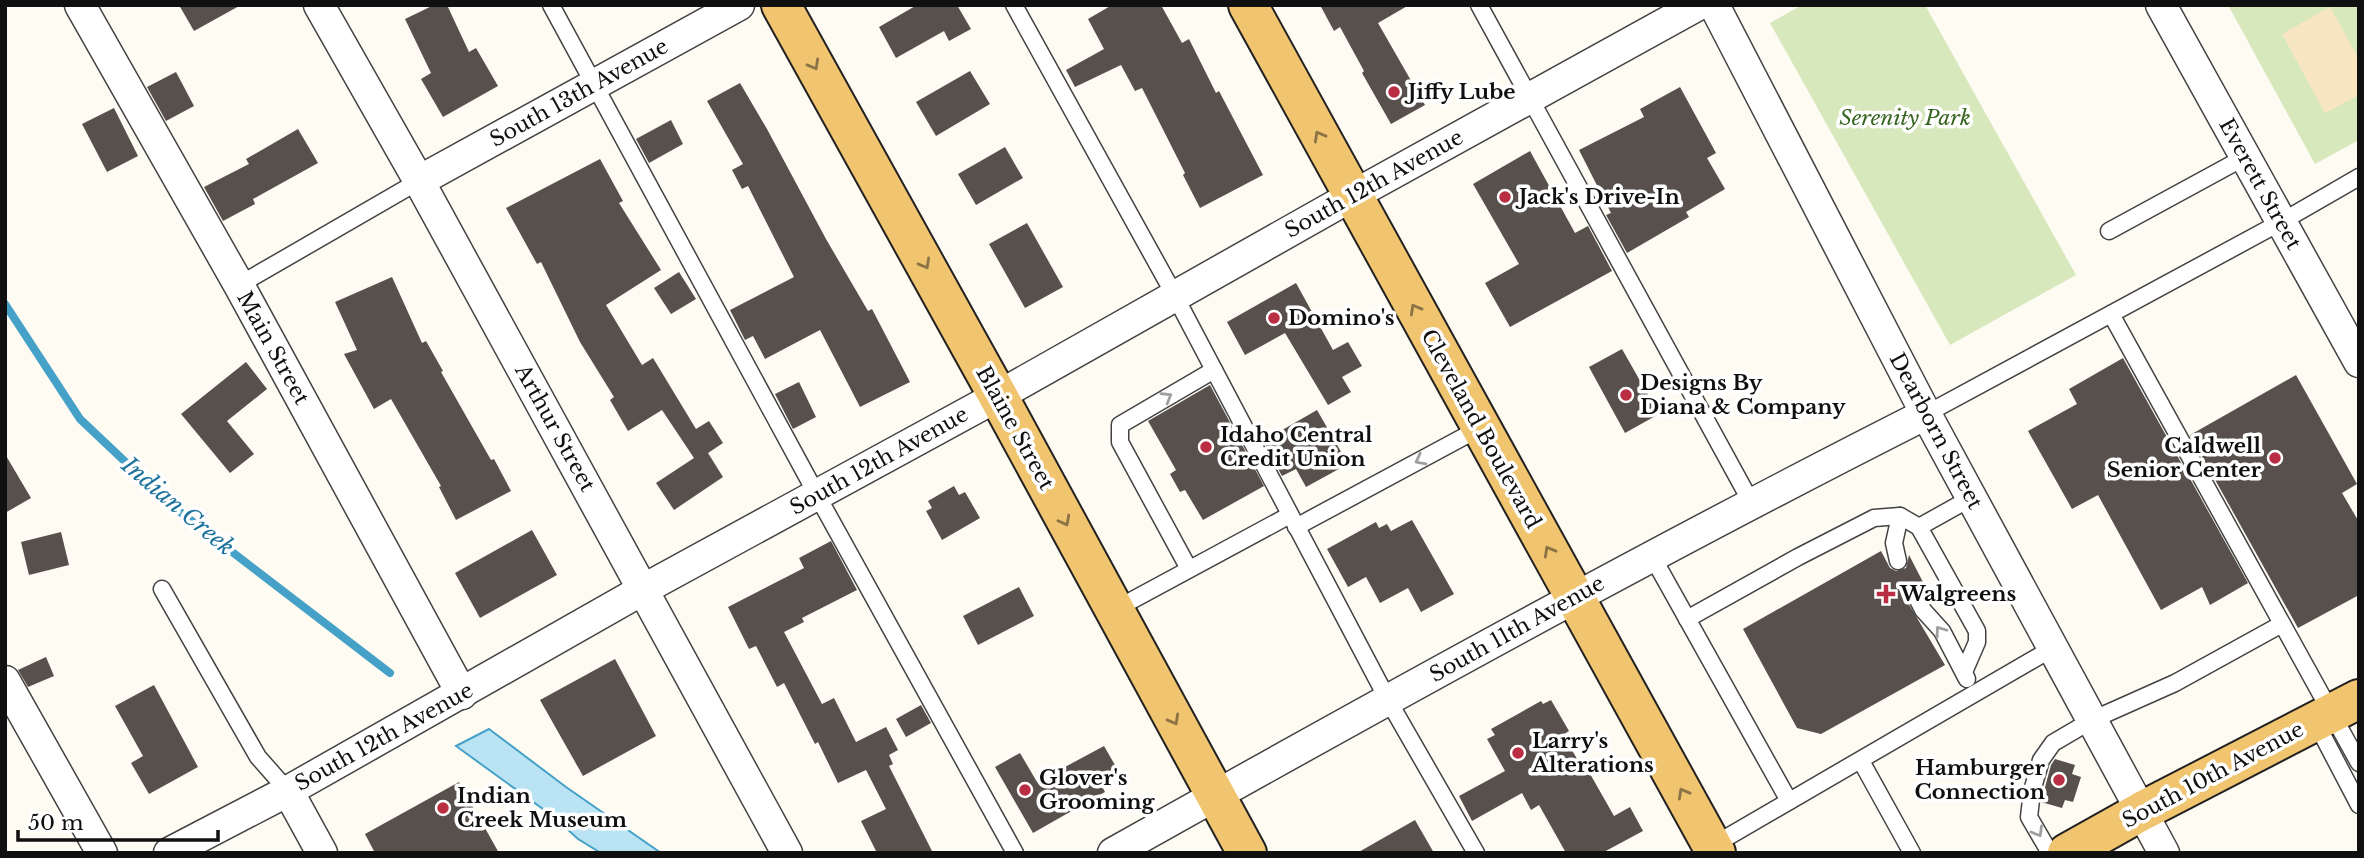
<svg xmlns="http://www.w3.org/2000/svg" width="2364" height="858" font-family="'Libre Baskerville',serif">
	<rect width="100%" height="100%" fill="#fefbf3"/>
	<!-- green -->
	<g fill="#d8e8bd">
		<polygon points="1802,5 1925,5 2076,275 1950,345 1770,23"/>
		<polygon points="2228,5 2359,5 2359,140 2315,164"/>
	</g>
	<!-- sand -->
	<polygon fill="#f8e6c2" points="2330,7 2359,59 2359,95 2325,113 2282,34"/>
	<!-- water -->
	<polygon fill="#bae4f3" stroke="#45a1c7" stroke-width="2" points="489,729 566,787 661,853 601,853 578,839 554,817 456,746"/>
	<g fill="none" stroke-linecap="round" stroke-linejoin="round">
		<!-- stream -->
		<polyline stroke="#45a1c7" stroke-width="8" points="5,304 80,419 171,505 390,673"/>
	</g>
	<!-- building -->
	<g fill="#58504c">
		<polygon points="179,5 241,5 194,31"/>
		<polygon points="434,5 447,5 469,52 476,48 498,86 443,117 421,79 431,73 405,19"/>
		<polygon points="917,5 957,5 971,29 949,41 944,31 896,58 879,27"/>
		<polygon points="1112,5 1161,5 1182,43 1189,39 1216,93 1219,91 1263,175 1200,208 1183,175 1185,173 1142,88 1135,91 1121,65 1075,87 1066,70 1104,49 1088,19"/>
		<polygon points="1320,5 1409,5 1378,23 1425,105 1391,124 1362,73 1364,71 1340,27 1334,31"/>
		<polygon points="970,71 990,104 936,136 916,102"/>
		<polygon points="176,72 194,106 166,121 147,87"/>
		<polygon points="740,83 767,129 826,239 868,311 872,309 910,382 860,407 820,330 765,359 753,336 745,340 730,310 794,277 748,186 742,189 732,170 743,164 707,101"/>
		<polygon points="1680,87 1716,153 1707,158 1725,189 1686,212 1689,217 1627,253 1606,215 1611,213 1579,150 1644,117 1640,109"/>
		<polygon points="114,108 138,156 107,172 82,124"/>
		<polygon points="671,120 683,144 649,163 636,139"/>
		<polygon points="298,129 318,163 253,199 255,204 223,221 204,187 249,164 246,159"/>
		<polygon points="1005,147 1023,178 976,205 958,174"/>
		<polygon points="1530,151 1575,233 1588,226 1612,271 1510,327 1485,283 1519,264 1473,184"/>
		<polygon points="600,159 623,201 619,203 661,270 606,305 642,365 653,358 696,429 709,421 723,443 708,453 723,477 674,510 656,483 694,458 662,410 628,431 610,400 614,397 580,342 541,262 537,264 506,208"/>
		<polygon points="1027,223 1063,287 1025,308 989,244"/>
		<polygon points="679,272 696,299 671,314 654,288"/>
		<polygon points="392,277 422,343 426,341 443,371 441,372 491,460 494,459 511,491 456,520 439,487 441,486 391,399 374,409 344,354 357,350 335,302"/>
		<polygon points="1296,283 1333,350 1348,342 1362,366 1342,377 1351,392 1328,405 1285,333 1245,355 1227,322"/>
		<polygon points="1622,349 1659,414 1625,433 1589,367"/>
		<polygon points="2123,358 2248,583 2210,605 2202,587 2161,610 2098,495 2072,509 2028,431 2077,404 2069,389"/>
		<polygon points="246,362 267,389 227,421 254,454 230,473 181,414"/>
		<polygon points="2296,375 2357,484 2342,493 2359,522 2359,595 2298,628 2190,435"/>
		<polygon points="799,382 816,417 793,429 775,394"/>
		<polygon points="1210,385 1264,486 1203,520 1185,490 1180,492 1170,474 1176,470 1148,421"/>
		<polygon points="1317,410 1348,464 1306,487 1296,469 1282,476 1263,441"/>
		<polygon points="5,454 31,498 5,513"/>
		<polygon points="954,486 959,495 965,492 980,518 942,540 926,511 932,508 928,501"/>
		<polygon points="1412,520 1454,594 1421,612 1408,588 1380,603 1366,577 1348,587 1327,549 1376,522 1379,528 1387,524 1391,531"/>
		<polygon points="532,530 557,575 480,618 455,573"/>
		<polygon points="61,532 69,565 29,575 21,542"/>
		<polygon points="831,541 857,590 802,618 804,622 784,632 822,704 834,698 856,742 886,727 898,750 889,755 893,764 889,766 933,853 877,853 861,821 886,809 866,770 838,783 818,742 815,744 784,683 777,687 756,646 749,649 728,607 804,568 799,558"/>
		<polygon points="1881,551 1890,568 1896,571 1906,568 1909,555 1925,586 1923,587 1915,582 1910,582 1905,587 1904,596 1945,665 1821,734 1797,728 1743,629"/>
		<polygon points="1019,587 1034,616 978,645 963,616"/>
		<polygon points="46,657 54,676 28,687 18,670"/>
		<polygon points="615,659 656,736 583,776 540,700"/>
		<polygon points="154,685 198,767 149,794 131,763 143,756 115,706"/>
		<polygon points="1551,700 1569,731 1563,735 1586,774 1589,772 1614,816 1630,807 1643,831 1602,853 1566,853 1539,805 1531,810 1522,793 1472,821 1459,796 1505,771 1487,739 1495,735 1491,729 1541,701 1543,704"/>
		<polygon points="921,705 931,723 906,737 896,719"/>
		<polygon points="1104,746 1119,772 1100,782 1105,792 1033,833 995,767 1020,753 1037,782"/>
		<polygon points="2055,759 2075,765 2072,774 2081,777 2073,802 2065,800 2062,808 2041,802 2051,765"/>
		<polygon points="459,782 499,853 375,853 365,834"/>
		<polygon points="1415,820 1434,853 1357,853"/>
	</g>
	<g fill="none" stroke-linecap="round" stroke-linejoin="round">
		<!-- service casing -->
		<g stroke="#434343" stroke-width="19">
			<g id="service">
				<polyline points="551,5 817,495 1015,853"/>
				<polyline points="1014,5 1175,296 1388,700 1476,853"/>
				<polyline points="1479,5 1751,502"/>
				<polyline points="2109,231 2245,157"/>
				<polyline points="239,285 419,181"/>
				<polyline points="2111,314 2359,763"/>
				<polyline points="1926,414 2281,222 2359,177"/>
				<polyline points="1296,527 1480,428"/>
				<polyline points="1919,527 1971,498"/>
				<polyline points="1652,556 1789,801"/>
				<polyline points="1898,561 1894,543 1900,516"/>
				<polyline points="1189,569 1120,442 1120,425 1214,370"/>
				<polyline points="162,589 258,757 288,791"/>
				<polyline points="1914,592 1923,610 1942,631 1967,679"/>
				<polyline points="1114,610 1290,515"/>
				<polyline points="1687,619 1798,557 1874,518 1900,516 1919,527 1977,631 1977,642 1964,672"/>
				<polyline points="2315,721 2359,805"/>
				<polyline points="1861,761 1912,853"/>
				<polyline points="1712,846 2053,648"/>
				<polyline points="2050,853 2029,817 2032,791 2041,760 2053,743 2092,720 2175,683 2282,624"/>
			</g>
		</g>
		<!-- minor casing -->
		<g stroke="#434343" stroke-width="33">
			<g id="minor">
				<polyline points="80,5 239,285 462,694"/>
				<polyline points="319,5 419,181 787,853"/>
				<polyline points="1714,5 1926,414 2164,853"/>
				<polyline points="2161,5 2359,362"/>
				<polyline points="419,181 739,5"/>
				<polyline points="5,681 102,853"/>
				<polyline points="288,791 322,853"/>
				<polyline points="169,853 288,791 644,589 998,396 1352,196 1698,5"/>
				<path d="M1113 853C1382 702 1651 553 1926 414"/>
			</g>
		</g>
		<!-- primary casing -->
		<g stroke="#212121" stroke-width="42">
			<g id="primary">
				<polyline points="781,5 998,396 1247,853"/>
				<polyline points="1248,5 1716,853"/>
				<polyline points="2067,853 2142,811 2359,699"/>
			</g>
		</g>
		<!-- service -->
		<use href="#service" stroke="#fff" stroke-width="16"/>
		<!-- minor -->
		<use href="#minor" stroke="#fff" stroke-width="30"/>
		<!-- primary -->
		<use href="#primary" stroke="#f1c470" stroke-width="38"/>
	</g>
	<!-- one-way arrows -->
	<defs><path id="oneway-chevron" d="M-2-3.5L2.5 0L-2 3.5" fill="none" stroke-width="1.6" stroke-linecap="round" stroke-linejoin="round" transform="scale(1.75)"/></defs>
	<g stroke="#8c7345">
		<use href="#oneway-chevron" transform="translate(814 65) rotate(61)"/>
		<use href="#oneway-chevron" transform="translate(1319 136) rotate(-119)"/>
		<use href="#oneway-chevron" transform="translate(925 264) rotate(61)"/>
		<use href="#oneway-chevron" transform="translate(1415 309) rotate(-119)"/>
		<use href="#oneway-chevron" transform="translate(1065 521) rotate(62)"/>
		<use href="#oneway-chevron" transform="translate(1549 551) rotate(-119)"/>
		<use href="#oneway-chevron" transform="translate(1174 720) rotate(61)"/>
		<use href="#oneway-chevron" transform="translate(1683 793) rotate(-119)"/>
	</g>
	<g stroke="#9f9f9f">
		<use href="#oneway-chevron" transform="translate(1167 397) rotate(-31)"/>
		<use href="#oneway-chevron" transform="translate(1420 460) rotate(152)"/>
		<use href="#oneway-chevron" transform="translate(1940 631) rotate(-126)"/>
		<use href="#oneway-chevron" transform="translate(2038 832) rotate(60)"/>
	</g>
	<!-- markers -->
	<g fill="#ba2e44" stroke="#fff" stroke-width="2.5">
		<circle cx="1394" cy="92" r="7"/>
		<circle cx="1505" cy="197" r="7"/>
		<circle cx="1274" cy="318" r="7"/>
		<circle cx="1626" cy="395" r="7"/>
		<circle cx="1206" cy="447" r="7"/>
		<circle cx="2275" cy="458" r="7"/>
		<path d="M1882.5 583.5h7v7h7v7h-7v7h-7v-7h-7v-7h7z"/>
		<circle cx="1518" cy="753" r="7"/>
		<circle cx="2059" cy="780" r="7"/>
		<circle cx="1025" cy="790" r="7"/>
		<circle cx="443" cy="808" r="7"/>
	</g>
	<g text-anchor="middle" stroke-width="7" stroke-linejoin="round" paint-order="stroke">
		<!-- poi labels -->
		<g font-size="21" font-weight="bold" fill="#101010" stroke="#fff" text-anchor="start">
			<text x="1408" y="99">Jiffy Lube</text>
			<text x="1519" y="204">Jack's Drive-In</text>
			<text x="1288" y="325">Domino's</text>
			<text x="1640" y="390">Designs By<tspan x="1640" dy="24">Diana &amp; Company</tspan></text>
			<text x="1220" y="442">Idaho Central<tspan x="1220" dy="24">Credit Union</tspan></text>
			<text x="2261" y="453" text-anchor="end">Caldwell<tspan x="2261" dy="24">Senior Center</tspan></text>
			<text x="1900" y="601">Walgreens</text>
			<text x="1532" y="748">Larry's<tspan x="1532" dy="24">Alterations</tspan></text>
			<text x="2045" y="775" text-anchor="end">Hamburger<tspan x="2045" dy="24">Connection</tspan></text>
			<text x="1039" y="785">Glover's<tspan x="1039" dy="24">Grooming</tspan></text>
			<text x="457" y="803">Indian<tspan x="457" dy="24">Creek Museum</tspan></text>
		</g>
		<!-- street labels -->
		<g font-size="21" fill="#101010" stroke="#fff">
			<text transform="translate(579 93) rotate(-29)" y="7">South 13th Avenue</text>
			<text transform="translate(1374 184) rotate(-29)" y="7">South 12th Avenue</text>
			<text transform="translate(2260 184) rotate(61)" y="7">Everett Street</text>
			<text transform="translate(273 348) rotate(61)" y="7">Main Street</text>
			<text transform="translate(555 428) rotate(61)" y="7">Arthur Street</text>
			<text transform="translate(1015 428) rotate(61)" y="7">Blaine Street</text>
			<text transform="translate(1481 429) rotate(61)" y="7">Cleveland Boulevard</text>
			<text transform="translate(1936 431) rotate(62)" y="7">Dearborn Street</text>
			<text transform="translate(879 461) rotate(-29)" y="7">South 12th Avenue</text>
			<text transform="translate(1517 629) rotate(-29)" y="7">South 11th Avenue</text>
			<text transform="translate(384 737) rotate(-29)" y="7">South 12th Avenue</text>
			<text transform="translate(2213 775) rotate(-28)" y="7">South 10th Avenue</text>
		</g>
		<!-- park labels -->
		<g font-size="21" font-style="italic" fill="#386522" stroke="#fff">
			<text x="1905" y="125">Serenity Park</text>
		</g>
		<!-- water labels -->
		<g font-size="23" font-style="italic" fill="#1e739c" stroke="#fff">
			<text transform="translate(178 506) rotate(40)" y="8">Indian Creek</text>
		</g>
	</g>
	<!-- border -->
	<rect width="2364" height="858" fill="none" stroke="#101010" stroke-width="14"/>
	<!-- scale -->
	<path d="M18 830v10h200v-10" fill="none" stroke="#101010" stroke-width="3.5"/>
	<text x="28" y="830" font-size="21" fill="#101010" stroke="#ffffff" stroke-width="5" paint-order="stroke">50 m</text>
</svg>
